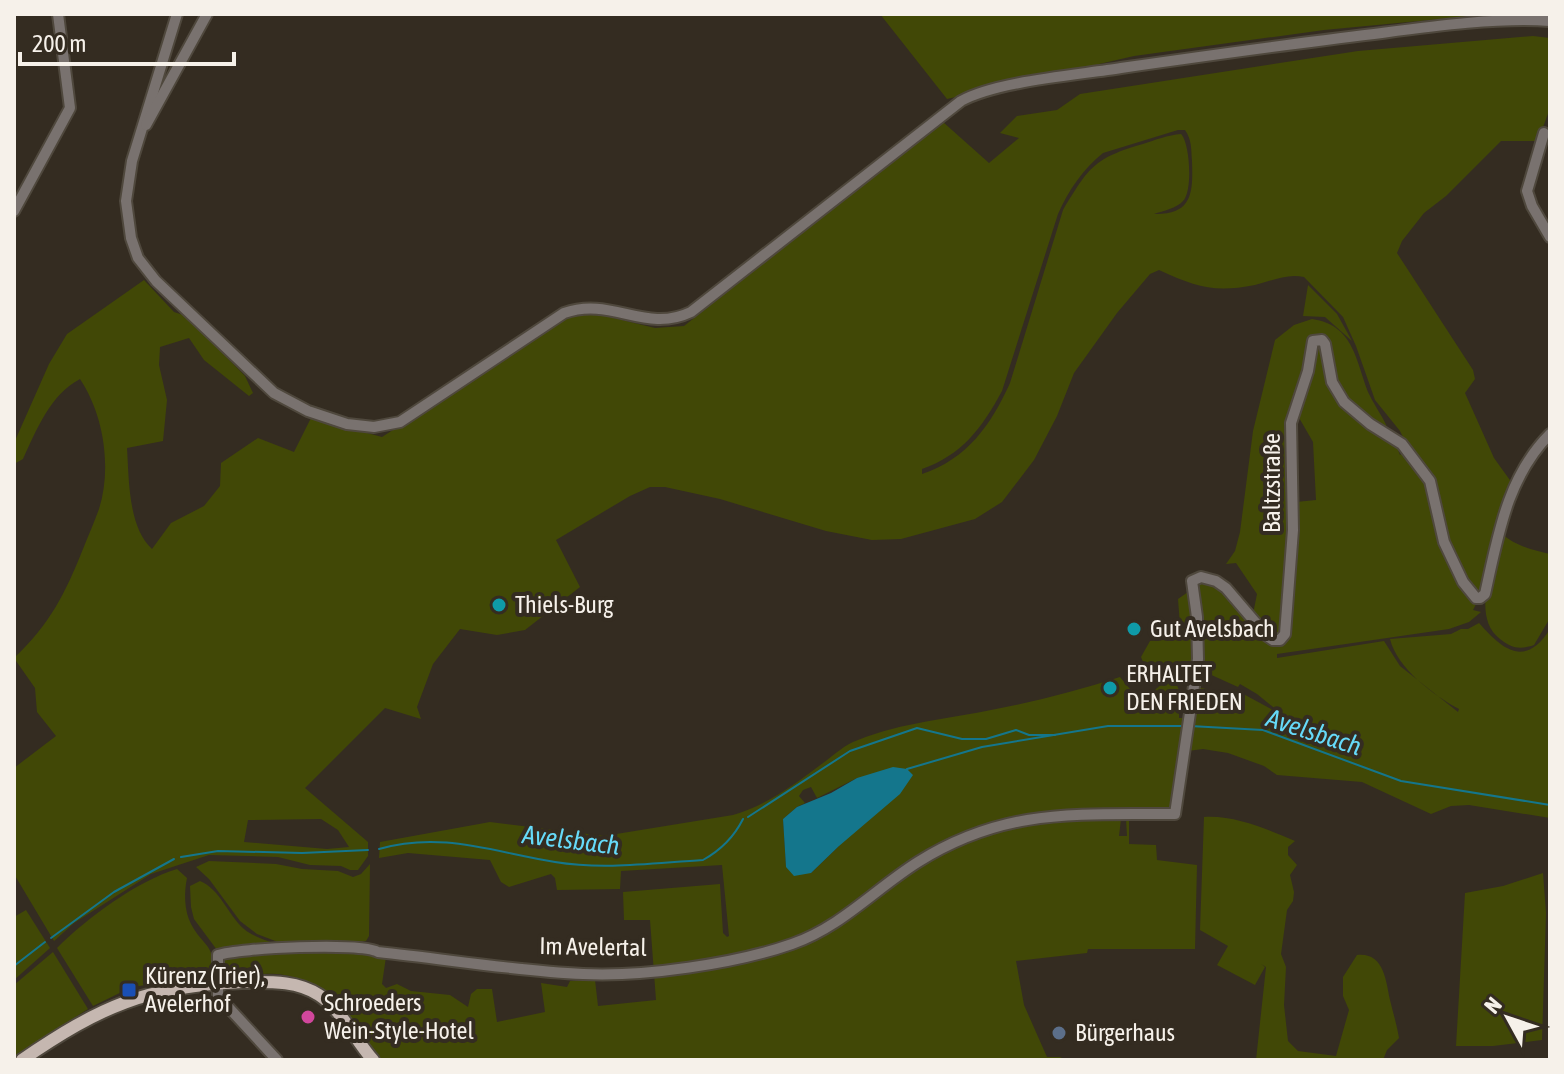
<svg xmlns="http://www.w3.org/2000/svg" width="1564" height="1074" font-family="'Asap Condensed',sans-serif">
	<rect width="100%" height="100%" fill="#342c21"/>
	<!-- green -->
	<g fill="#414806" fill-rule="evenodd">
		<polygon points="880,14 1493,14 1324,30 1134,56 947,99"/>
		<path d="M1533 36 1550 38V108L1538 141H1501L1446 196 1424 213 1402 241 1397 253 1473 370 1475 379 1465 393 1494 458 1512 483 1480 595H1468L1476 604 1473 610 1481 612 1469 622 1449 629 1277 654V658L1384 641 1400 666 1458 712 1459 709C1433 695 1397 668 1390 639L1451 634 1461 629H1468L1479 623C1502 649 1525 669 1550 629V818L1469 805 1451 806 1431 814 1362 782 1277 775 1264 766 1228 753 1203 749 1188 751 1197 687 1228 694 1236 690 1284 716 1257 694 1240 684 1238 687 1207 673 1200 662 1196 589 1203 581 1215 584 1270 642 1280 644 1296 502 1316 500 1313 442 1298 416 1315 348 1321 347 1324 366 1357 418 1397 447 1400 455 1403 452 1417 465 1400 431 1375 400 1356 346 1343 317 1304 277C1287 273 1272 281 1255 285 1214 293 1196 287 1159 270L1150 274 1117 313 1074 373 1057 416 1034 460 1002 502 975 519 901 539 872 540 826 531 720 499 665 487H650L630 496 556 540 580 587 525 630 497 635 460 629 433 664 417 707 421 719 385 708 305 788 368 842V856L358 870H350L341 866 310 865 278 857 209 855 151 874 74 923 54 941 14 874V768L56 736 37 712 35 688 14 658C50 624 65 594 83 549 88 536 94 523 99 509 112 468 104 415 80 379 50 395 37 429 23 459L14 464V443L49 364 67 334 144 280 174 312 186 316 245 376 253 393 249 396 204 360 189 338 160 347 159 365 167 400 163 441 127 448C129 479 128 527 152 549L171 523 204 506 220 486 221 463 258 438 294 452 311 418 382 437 570 316 589 312 655 328 684 326 943 122 989 163 1019 138 1000 133 1017 116 1057 110 1080 94 1358 51ZM1178 130H1185C1192 140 1191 149 1192 161 1193 192 1193 215 1154 214 1163 211 1177 208 1183 201 1193 191 1190 143 1181 134 1168 135 1155 140 1143 144 1094 158 1089 167 1063 210L1010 383C991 425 967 459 922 474V469C962 455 982 428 1002 391L1058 214C1068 191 1083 169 1103 153ZM321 819 338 830 349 847 327 849 244 842 248 820Z"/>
		<polygon points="1308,285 1337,314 1352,341 1325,317 1303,316"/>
		<path d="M1312 319C1355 325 1356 363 1369 394 1374 405 1382 415 1387 427L1385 429C1374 423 1345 402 1338 391 1328 375 1334 351 1322 335H1313L1309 340 1305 370 1293 402 1290 527 1282 630 1280 635 1274 636 1253 614 1257 594 1236 563 1226 564 1235 551 1240 532 1253 431 1275 340 1294 325Z"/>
		<path d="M1501 533C1515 546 1533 550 1550 554V618L1534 645C1520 650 1511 648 1500 639 1470 616 1494 563 1501 533Z"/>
		<polygon points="1188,592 1193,602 1193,660 1180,665 1145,667 1141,657 1150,641 1181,639 1178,599"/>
		<path d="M1120 677 1139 700 1144 697 1150 702 1151 693 1168 679 1176 683 1179 690V718H1187L1174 802 1170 809 1021 817 982 826 967 832 953 845 1037 820 1121 819 1119 836H1127L1126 819 1129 818V844L1156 845 1157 860 1197 865 1195 949H1088L1087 953 1016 961 1024 1005 1047 1057H1062L1056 1060H381C353 1026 332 983 284 975 266 972 245 976 227 975L221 968 222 959 244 954 349 952 386 957 382 984 386 988 397 984 411 991 450 995 468 1007 471 994 477 989H492L497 1022 545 1012 541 983 567 987 570 981 595 980 598 1006 656 1000 650 920H624L623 892 720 884 723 933 727 937 729 936 722 865 621 871 620 889 557 890 555 878 551 874 509 887 501 882 490 860 408 853 379 858 380 842 490 822 604 836 733 815C766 806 795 784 823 763 834 755 844 745 858 740 903 722 949 719 996 709 1038 701 1079 690 1120 677ZM857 778 839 846 811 873 786 867 783 819 797 807 805 803 799 796 803 790 811 787 817 798Z"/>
		<path d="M1204 817C1235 815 1266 829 1295 841L1288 847V855L1297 865 1290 875 1294 892 1293 901 1287 910 1281 954 1286 967 1284 1005 1288 1041 1298 1051 1336 1056 1349 1010 1343 996V977L1357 955C1384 952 1386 981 1390 1000 1393 1013 1397 1025 1399 1038L1387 1050 1383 1060H1256L1266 967 1261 964 1265 967 1255 985 1217 965 1228 946 1200 930Z"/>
		<polygon points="209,861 276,864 302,869 338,871 353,877 361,874 370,864 369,936 366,941 291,947 257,934 240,921 209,879 196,867"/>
		<path d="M177 869 187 878C184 892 184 910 191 924 203 947 218 945 210 976L132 987 93 1006 57 948C87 918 137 881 177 869Z"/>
		<polygon points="1543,873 1546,913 1542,1040 1493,1046 1456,1046 1465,893 1503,886"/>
		<path d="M200 881C220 889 228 915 244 929 252 936 263 939 273 943L274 947 227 948 217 950 194 919 191 907 190 886Z"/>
		<polygon points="26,910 50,948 14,980 14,917"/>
		<polygon points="53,952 88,1009 14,1056 14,985"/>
	</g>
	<!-- water -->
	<polygon fill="#14768c" points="893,767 907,769 913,775 900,794 839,846 811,873 794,876 786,867 783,819 797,807 831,793 857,778"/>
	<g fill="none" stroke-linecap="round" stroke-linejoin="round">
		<!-- stream -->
		<g stroke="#14768c" stroke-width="2">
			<polyline points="1190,726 1263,730 1401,781 1550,805"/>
			<polyline points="907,769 982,747 1108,726 1184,726"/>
			<polyline points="748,817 850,751 917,728 962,739 986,739 1016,730 1029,735 1055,735"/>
			<path d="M379 849C442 831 493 852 555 862 604 870 653 863 703 860 721 850 734 837 743 819"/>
			<polyline points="181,857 218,851 302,853 368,850"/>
			<polyline points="51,938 114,892 174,859"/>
			<polyline points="14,966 45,942"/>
		</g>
		<!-- minor casing -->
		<g stroke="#4f483d" stroke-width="14">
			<g id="minor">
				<path d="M177 14 132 161 126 201 131 238 138 258 156 281 274 393 308 411 347 424 374 427 400 422 564 313C612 296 645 334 691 312L961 101C997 81 1078 75 1121 68 1205 56 1290 44 1374 34 1427 27 1497 17 1550 21"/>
				<polyline points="146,125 207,14"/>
				<polyline points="1544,133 1527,191 1532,206 1550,237"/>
				<polyline points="14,211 70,108 58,14"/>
				<path d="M277 1060 218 996V955C239 948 361 942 378 952 446 959 515 971 583 974 643 977 735 964 792 944 841 927 875 889 918 862 1006 807 1077 815 1175 814L1198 659 1197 617 1192 581 1201 577 1216 581 1226 588 1267 636 1273 640H1280L1285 634 1293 530 1291 423 1308 371 1313 341 1322 340 1325 344 1332 382 1344 402 1370 424 1402 444 1430 481 1444 542 1463 582 1476 598H1480L1485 594C1498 536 1507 477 1550 434"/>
			</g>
		</g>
		<!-- major casing -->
		<g stroke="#4f483d" stroke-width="16">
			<path id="major" d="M22 1060C101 1006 146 986 242 982 268 982 296 980 319 995 342 1010 355 1040 373 1060"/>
		</g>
		<!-- minor -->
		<use href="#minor" stroke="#79726f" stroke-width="10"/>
		<!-- major -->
		<use href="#major" stroke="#c5b7b0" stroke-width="12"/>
	</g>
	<!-- markers -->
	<g fill="#0f9aa8" stroke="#342c21" stroke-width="3">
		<circle cx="499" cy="605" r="8"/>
		<circle cx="1134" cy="629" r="8"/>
		<circle cx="1110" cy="688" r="8"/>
	</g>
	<rect fill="#1a4fb4" stroke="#342c21" stroke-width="3" x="121" y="982" width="16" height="16" rx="4"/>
	<circle fill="#d1479c" stroke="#342c21" stroke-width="3" cx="308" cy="1017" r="8"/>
	<circle fill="#5c6f8a" stroke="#342c21" stroke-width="3" cx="1059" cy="1033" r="8"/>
	<g text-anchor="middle" stroke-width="8" stroke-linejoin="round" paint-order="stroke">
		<!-- street labels -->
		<g font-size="24" fill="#f6f1ea" stroke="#342c21">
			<text transform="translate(1272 483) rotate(-90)" y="8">Baltzstraße</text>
			<text transform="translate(593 947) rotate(1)" y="8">Im Avelertal</text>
		</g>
		<!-- poi labels -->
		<g font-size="24" fill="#f6f1ea" stroke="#342c21" text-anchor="start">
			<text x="515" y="613">Thiels-Burg</text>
			<text x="1150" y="637">Gut Avelsbach</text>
			<text x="1126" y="682">ERHALTET<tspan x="1126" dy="28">DEN FRIEDEN</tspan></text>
			<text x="145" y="984">Kürenz (Trier),<tspan x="145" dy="28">Avelerhof</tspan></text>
			<text x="324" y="1011">Schroeders<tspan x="324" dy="28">Wein-Style-Hotel</tspan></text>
			<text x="1075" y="1041">Bürgerhaus</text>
		</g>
		<!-- water labels -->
		<g font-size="26" font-style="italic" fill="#66daf9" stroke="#342c21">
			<text transform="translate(1314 732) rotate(18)" y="9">Avelsbach</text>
			<text transform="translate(571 840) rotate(7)" y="9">Avelsbach</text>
		</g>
	</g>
	<!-- border -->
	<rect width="1564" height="1074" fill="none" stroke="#f6f1ea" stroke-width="32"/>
	<!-- north arrow -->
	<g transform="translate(1508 1018) rotate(310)" stroke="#342c21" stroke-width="6" paint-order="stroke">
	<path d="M0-6L14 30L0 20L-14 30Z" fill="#f6f1ea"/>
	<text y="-12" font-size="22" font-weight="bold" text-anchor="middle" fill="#f6f1ea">N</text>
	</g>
	<!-- scale -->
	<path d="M20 52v12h214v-12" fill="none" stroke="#f6f1ea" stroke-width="4"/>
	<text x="32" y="52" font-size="24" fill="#f6f1ea" stroke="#342c21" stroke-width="6" paint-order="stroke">200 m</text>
</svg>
